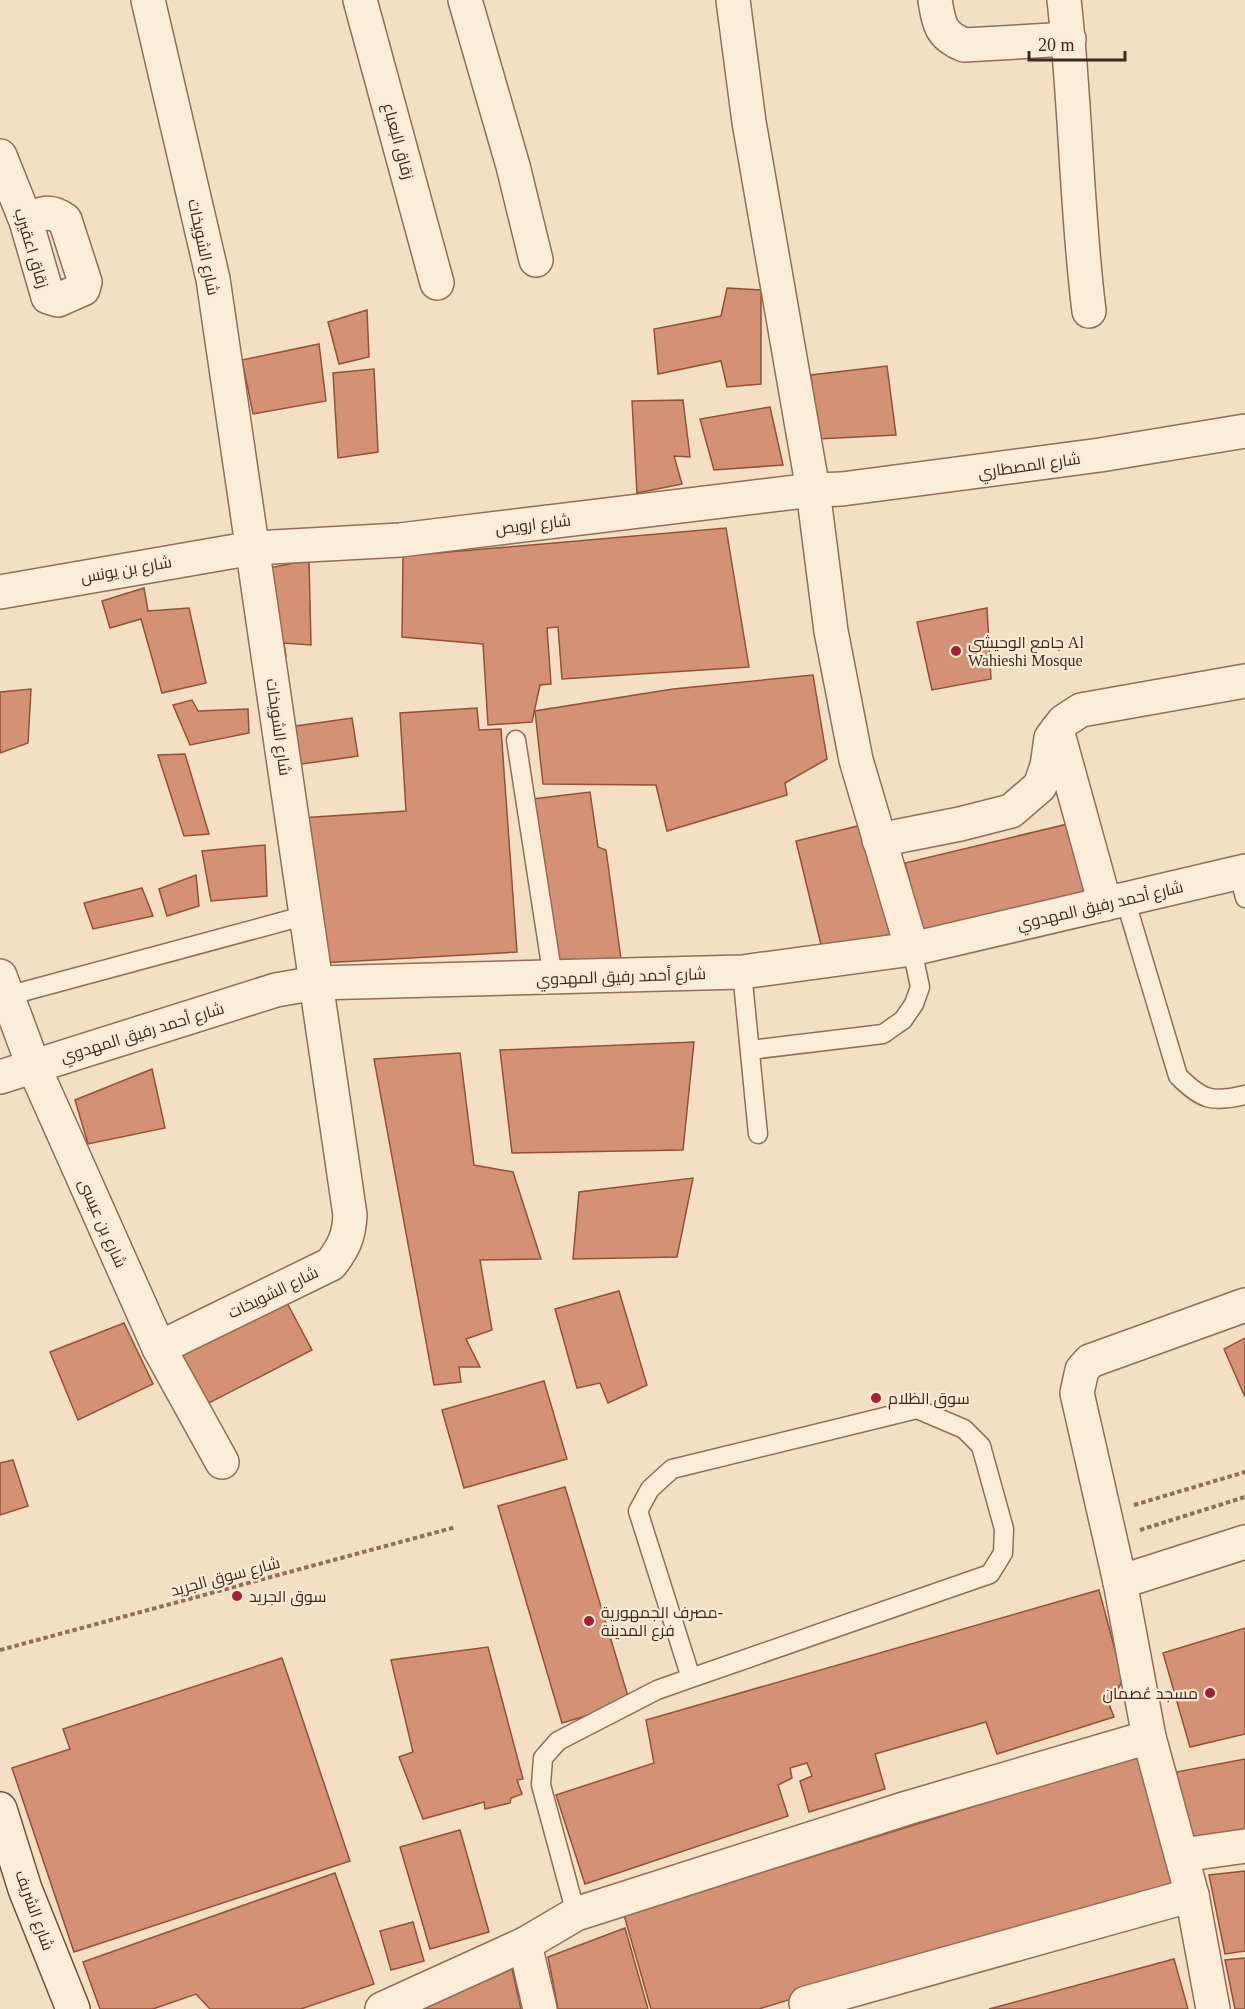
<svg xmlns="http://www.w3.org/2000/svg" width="1245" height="2009" font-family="'Times New Roman',Cairo,serif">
	<rect width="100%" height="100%" fill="#f3dfc3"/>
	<!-- building -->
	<g fill="#d59175" stroke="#92523a" stroke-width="1.5">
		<polygon points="727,288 761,290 761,384 727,387 721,361 658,374 654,329 721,316"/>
		<polygon points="367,310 369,357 339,364 328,322"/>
		<polygon points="319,344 326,401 253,414 242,360"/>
		<polygon points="887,366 896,435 817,439 811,375"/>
		<polygon points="374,369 378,452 338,458 333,373"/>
		<polygon points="683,400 690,457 674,456 682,484 637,493 632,401"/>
		<polygon points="770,407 783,465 714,470 700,419"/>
		<polygon points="726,528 749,667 562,679 558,627 547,628 551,684 540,685 532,722 488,725 483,644 402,637 403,556"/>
		<polygon points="309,560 311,645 284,643 286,656 274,655 269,568"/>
		<polygon points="144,588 148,611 189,608 206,683 162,693 141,619 110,628 102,601"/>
		<polygon points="987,608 991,679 932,690 917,622"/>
		<polygon points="813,675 827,759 785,783 787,795 667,831 656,785 543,784 535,711 673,689"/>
		<polygon points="31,689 28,743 0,753 0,692"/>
		<polygon points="192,700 198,711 248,709 249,733 190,745 173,705"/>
		<polygon points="477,708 479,730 501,729 517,952 321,963 300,818 406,811 400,713"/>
		<polygon points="352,718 358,756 288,766 282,728"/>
		<polygon points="185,754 209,834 184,836 158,755"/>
		<polygon points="590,792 598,847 606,850 621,959 555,967 533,799"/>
		<polygon points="1076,822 1092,890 922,931 905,863"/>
		<polygon points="866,824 894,936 823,953 796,841"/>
		<polygon points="265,845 267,896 211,901 202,851"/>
		<polygon points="196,875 199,906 167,916 159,889"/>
		<polygon points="142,888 153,916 93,929 84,903"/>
		<polygon points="694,1042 683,1150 512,1153 500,1050"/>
		<polygon points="460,1053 474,1165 513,1172 541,1259 480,1260 492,1330 466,1339 480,1367 459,1367 461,1382 434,1385 374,1059"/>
		<polygon points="152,1069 165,1128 88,1144 75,1100"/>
		<polygon points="693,1178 677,1257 573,1259 579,1192"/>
		<polygon points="619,1291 647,1385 608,1403 600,1383 577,1388 555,1309"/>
		<polygon points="286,1301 312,1350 201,1407 176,1357"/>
		<polygon points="124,1323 153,1384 78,1420 50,1352"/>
		<polygon points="1245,1338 1245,1397 1224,1349"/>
		<polygon points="544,1381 567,1459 464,1488 442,1410"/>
		<polygon points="13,1460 28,1506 0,1515 0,1463"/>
		<polygon points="565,1487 630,1703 562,1723 498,1506"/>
		<polygon points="1099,1590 1123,1680 1109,1704 1114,1717 997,1754 986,1722 875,1754 885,1789 809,1812 800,1781 812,1776 807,1763 790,1768 792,1778 778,1785 788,1816 585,1884 556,1795 654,1763 646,1720"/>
		<polygon points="1245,1628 1245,1734 1190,1747 1163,1653"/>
		<polygon points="488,1647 523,1779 517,1780 522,1794 511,1798 510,1803 485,1809 484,1802 423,1819 399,1757 413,1752 391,1660"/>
		<polygon points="282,1658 350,1861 74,1952 12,1768 70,1749 63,1729"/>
		<polygon points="1140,1755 1180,1881 759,2009 651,2009 624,1915"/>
		<polygon points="1245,1759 1245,1841 1186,1852 1171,1773"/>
		<polygon points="460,1830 489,1932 430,1949 400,1847"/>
		<polygon points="1245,1871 1245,1951 1225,1954 1209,1875"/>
		<polygon points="335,1873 374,1984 301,2009 210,2009 196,1994 153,2009 100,2009 83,1962"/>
		<polygon points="413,1922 424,1961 391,1970 380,1931"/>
		<polygon points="625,1928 648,2009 558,2009 548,1957"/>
		<polygon points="1245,1958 1245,2009 1235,2009 1225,1960"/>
		<polygon points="1174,1959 1188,2009 989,2009"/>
		<polygon points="512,1969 521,2009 423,2009"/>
	</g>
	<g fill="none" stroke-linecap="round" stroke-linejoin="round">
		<!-- lane casing -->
		<g stroke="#906e57" stroke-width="21">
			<g id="lane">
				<polyline points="516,740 553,978"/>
				<polyline points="1239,873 1245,898"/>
				<path d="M1125 899 1178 1076C1202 1100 1212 1103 1245 1095"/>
				<polyline points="742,972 758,1134"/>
				<polyline points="7,996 307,915"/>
				<polyline points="750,1050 883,1034 903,1020 914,1004 920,987 912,949"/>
				<polyline points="576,1914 541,1785 543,1758 558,1741 657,1690 691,1678 990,1574 1003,1553 1004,1529 981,1446 964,1429 917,1409 672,1469 650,1489 638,1511 691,1678"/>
			</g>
		</g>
		<!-- street casing -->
		<g stroke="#906e57" stroke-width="36">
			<g id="street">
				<path d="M148 0 213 279 350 1215C349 1236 344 1247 331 1264L159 1348"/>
				<polyline points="360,0 437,283"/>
				<polyline points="465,0 513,166 536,260"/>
				<polyline points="733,0 749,122 813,490 831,631 856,760 912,949"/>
				<path d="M935 0C939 24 940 35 964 45L1069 39"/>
				<path d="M1064 0C1076 104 1076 208 1089 311"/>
				<path d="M0 156 26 221 48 297 58 300 83 289 85 282 65 220C50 209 41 213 26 221"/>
				<polyline points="0,592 253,548 400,540 813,490 842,489 1100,455 1245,431"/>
				<polyline points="1057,730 1105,904"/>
				<polyline points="879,840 960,824 1011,811 1040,786 1047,766 1051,738 1064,721 1081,710 1245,681"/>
				<polyline points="0,976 33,1065 159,1348 222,1462"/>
				<polyline points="0,1077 276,990 316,983 742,972 912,949 1245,871"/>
				<polyline points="1120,1582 1245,1542"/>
				<polyline points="1182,1855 1245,1846"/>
				<polyline points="525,1944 540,2009"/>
				<polyline points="806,2003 1192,1895"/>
				<polyline points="382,2009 525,1944 576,1914 907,1808 1149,1737"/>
				<polyline points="1213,2009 1192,1895 1149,1737 1120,1582 1077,1393 1082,1370 1090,1361 1245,1305"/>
			</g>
		</g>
		<!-- secondary casing -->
		<g stroke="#724f3a" stroke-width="36">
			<polyline id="secondary" points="0,1809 25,1889 73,2009"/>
		</g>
		<!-- path -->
		<g stroke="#906e57" stroke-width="4" stroke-dasharray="4.5 3" stroke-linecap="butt">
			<polyline points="1134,1505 1245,1472"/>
			<polyline points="1140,1530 1245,1497"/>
			<polyline points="0,1650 456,1527"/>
		</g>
		<!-- lane -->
		<use href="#lane" stroke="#fcedd8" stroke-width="18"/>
		<!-- street -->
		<use href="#street" stroke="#fcedd8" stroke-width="33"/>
		<!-- secondary -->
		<use href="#secondary" stroke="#fcedd8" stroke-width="33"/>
	</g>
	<!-- markers -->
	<g fill="#a62032" stroke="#f9ead4" stroke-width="2">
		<circle cx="956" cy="651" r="6"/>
		<circle cx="876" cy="1398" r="6"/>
		<circle cx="237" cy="1596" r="6"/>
		<circle cx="589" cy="1621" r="6"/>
		<circle cx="1210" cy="1693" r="6"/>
	</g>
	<g text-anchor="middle" stroke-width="4.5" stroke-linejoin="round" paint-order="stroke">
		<!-- street labels -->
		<g font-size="16" fill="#3e291d" stroke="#f9ead4">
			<text transform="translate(399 141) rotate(75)" y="6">زقاق البعباع</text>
			<text transform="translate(204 247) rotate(78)" y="6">شارع الشويخات</text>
			<text transform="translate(32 248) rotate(73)" y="6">زقاق اعقيرب</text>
			<text transform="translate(1029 465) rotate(-8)" y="6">شارع المصطاري</text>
			<text transform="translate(533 524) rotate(-7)" y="6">شارع ارويص</text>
			<text transform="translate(126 569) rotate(-10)" y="6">شارع بن يونس</text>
			<text transform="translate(279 727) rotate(82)" y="6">شارع الشويخات</text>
			<text transform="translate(1100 905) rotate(-13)" y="6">شارع أحمد رفيق المهدوي</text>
			<text transform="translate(621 976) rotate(-2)" y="6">شارع أحمد رفيق المهدوي</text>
			<text transform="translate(142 1032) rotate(-17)" y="6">شارع أحمد رفيق المهدوي</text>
			<text transform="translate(103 1223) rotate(66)" y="6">شارع بن عيسى</text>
			<text transform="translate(273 1292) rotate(-26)" y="6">شارع الشويخات</text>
			<text transform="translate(225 1576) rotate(-15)" y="6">شارع سوق الجريد</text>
			<text transform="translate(35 1910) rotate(70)" y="6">شارع الشريف</text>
		</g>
		<!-- poi labels -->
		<g font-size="16" fill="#3e291d" stroke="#f9ead4" text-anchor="start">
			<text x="968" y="648">جامع الوحيشي Al<tspan x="968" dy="18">Wahieshi Mosque</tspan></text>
			<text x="888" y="1404">سوق الظلام</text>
			<text x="249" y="1602">سوق الجريد</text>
			<text x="601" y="1618">مصرف الجمهورية-<tspan x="601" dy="18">فرع المدينة</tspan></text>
			<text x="1198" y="1699" text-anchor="end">مسجد عُصمان</text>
		</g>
	</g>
	<!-- scale -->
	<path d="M1029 51v9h96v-9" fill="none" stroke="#3e291d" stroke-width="3"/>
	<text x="1038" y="51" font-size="18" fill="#3e291d" stroke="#f9ead4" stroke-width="4.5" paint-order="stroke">20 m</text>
</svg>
